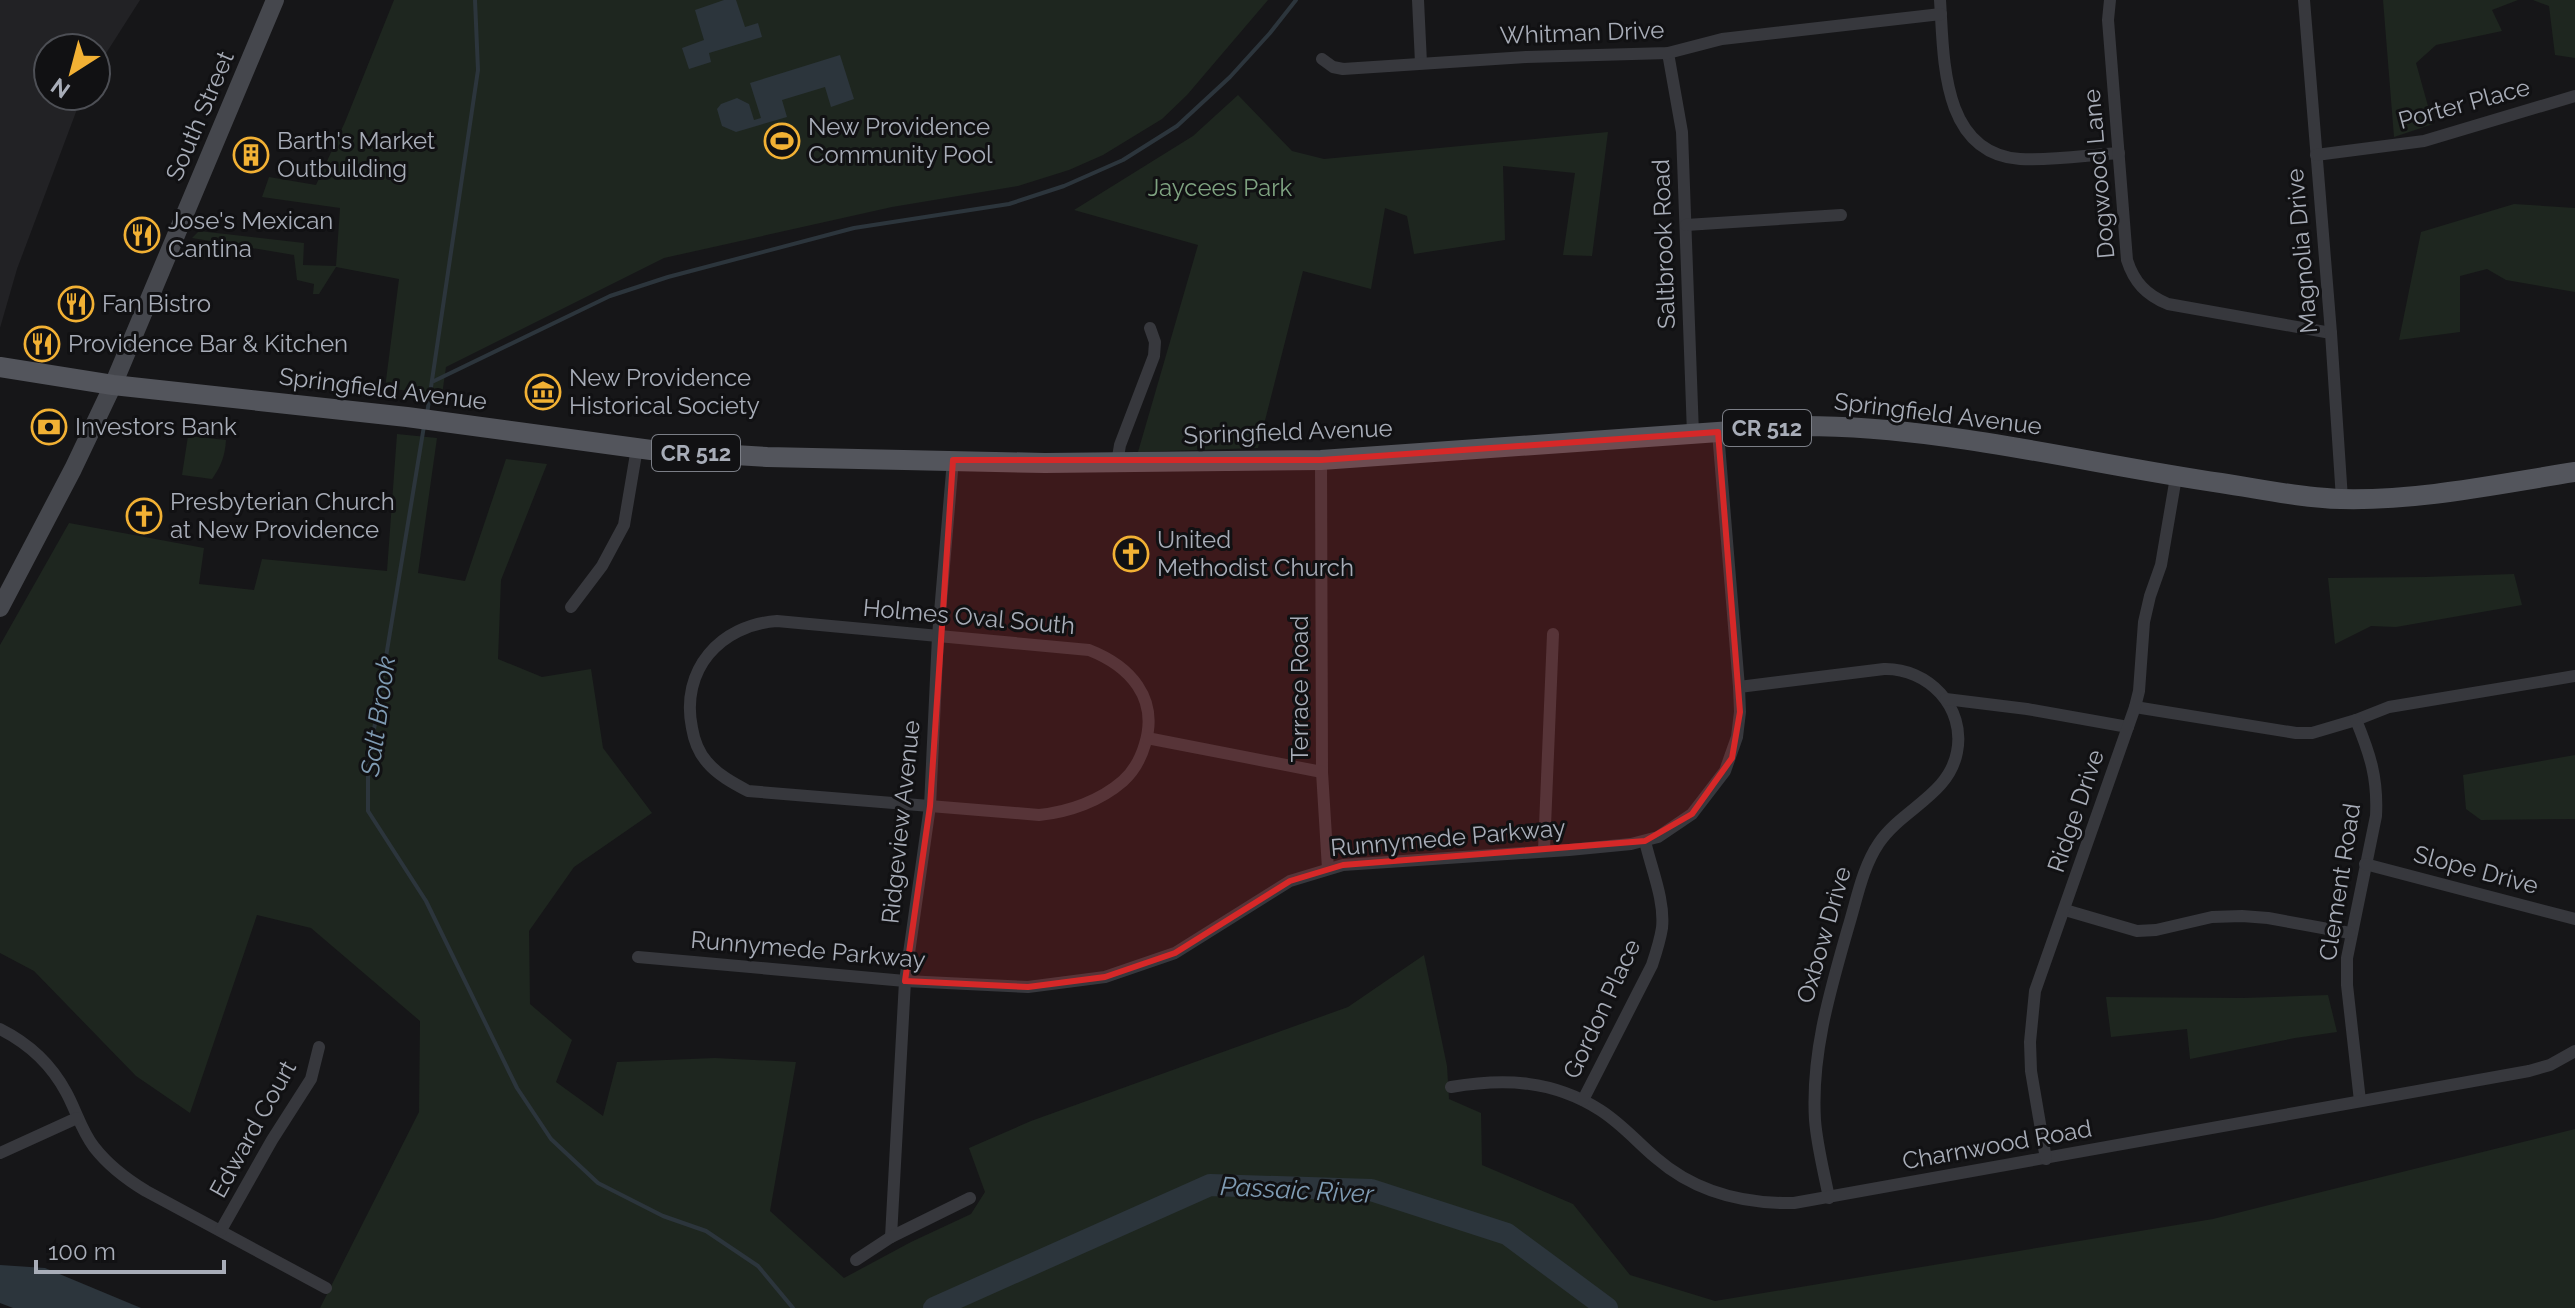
<svg xmlns="http://www.w3.org/2000/svg" width="2575" height="1308" font-family="Raleway,sans-serif">
	<rect width="100%" height="100%" fill="#161618"/>
	<!-- built -->
	<polygon fill="#222225" points="0,0 140,0 96,69 96,48 48,48 48,96 82,96 17,269 0,328"/>
	<!-- green -->
	<g fill="#1e261f">
		<polygon points="394,0 1268,0 1187,95 1162,119 1103,155 1069,170 1018,186 892,207 664,258 446,367 442,395 385,388 399,279 336,267 319,294 313,294 314,284 297,280 294,255 192,238 199,231 304,243 303,265 336,266 340,208 262,197 269,177 316,185 345,122"/>
		<polygon points="2383,0 2518,0 2492,10 2502,31 2436,45 2416,63 2433,124 2394,137"/>
		<polygon points="2533,0 2575,0 2575,58 2555,55 2549,6"/>
		<polygon points="1238,95 1292,151 1324,159 1608,132 1592,256 1563,255 1575,173 1503,166 1505,240 1414,254 1407,216 1385,208 1371,289 1303,271 1258,448 1138,452 1198,245 1074,210 1193,136"/>
		<polygon points="2514,204 2575,208 2575,292 2506,280 2487,269 2460,276 2460,332 2399,340 2421,232"/>
		<polygon points="397,434 437,438 418,573 465,581 506,459 547,464 501,580 498,659 542,677 591,669 603,748 652,813 574,867 529,931 530,1004 572,1040 556,1082 603,1116 617,1062 715,1058 796,1062 770,1211 844,1278 911,1242 971,1214 985,1192 969,1148 1031,1121 1348,1007 1424,955 1447,1066 1449,1099 1481,1113 1482,1165 1573,1204 1630,1275 1715,1301 2213,1219 2575,1129 2575,1308 320,1308 419,1112 420,1021 311,928 257,915 190,1113 136,1076 34,971 0,953 0,645 69,523 204,548 199,584 254,590 262,559 387,571"/>
		<path d="M188 436 226 440C225 456 221 466 212 479L182 475Z"/>
		<polygon points="2514,574 2522,605 2396,627 2371,626 2335,644 2328,578 2425,577"/>
		<polygon points="2575,755 2575,819 2481,820 2466,809 2463,775"/>
		<polygon points="2328,995 2337,1032 2295,1038 2190,1059 2187,1029 2111,1037 2106,997 2243,998"/>
	</g>
	<!-- water -->
	<g fill="#2c353c">
		<polygon points="724,0 736,0 745,27 758,23 762,37 709,53 711,62 689,69 682,48 704,40 695,10"/>
		<polygon points="840,55 854,99 831,107 825,87 782,100 787,117 736,132 722,126 717,109 721,104 737,98 749,104 754,120 761,118 750,83"/>
		<polygon points="0,1265 45,1268 141,1308 13,1308 0,1303"/>
	</g>
	<g fill="none" stroke-linecap="round" stroke-linejoin="round">
		<!-- stream -->
		<g stroke="#2c353c" stroke-width="4">
			<polyline points="434,381 610,296 668,277 854,228 1009,204 1064,186 1123,160 1177,126 1230,77 1270,33 1296,0"/>
			<polyline points="427,414 478,70 475,0"/>
			<polyline points="424,426 368,766 368,811 426,901 517,1088 551,1139 598,1183 663,1216 706,1231 758,1266 793,1308"/>
		</g>
		<!-- river -->
		<polyline stroke="#2c353c" stroke-width="22" points="934,1308 1210,1185 1371,1190 1507,1234 1607,1308"/>
		<!-- street -->
		<g stroke="#37383d" stroke-width="12">
			<polyline points="1418,0 1421,63"/>
			<path d="M1940 0C1944 59 1941 153 2020 159 2053 161 2087 155 2119 153"/>
			<path d="M2110 0 2108 20 2127 260C2134 282 2146 295 2168 304L2331 333"/>
			<polyline points="2304,0 2331,333 2342,499"/>
			<polyline points="1668,53 1682,132 1693,434"/>
			<polyline points="1322,59 1333,67 1343,69 1526,57 1668,53 1722,39 1941,14"/>
			<polyline points="2316,155 2424,141 2575,96"/>
			<polyline points="1686,225 1841,215"/>
			<polyline points="1321,460 1322,772 1328,869"/>
			<polyline points="1117,463 1120,445 1154,356 1155,342 1150,328"/>
			<polyline points="571,607 602,566 624,525 637,448"/>
			<path d="M777 621 1089 650C1130 666 1159 698 1145 744 1141 758 1134 771 1123 781 1100 801 1069 812 1039 815L748 791C733 783 718 775 707 762 699 753 694 740 692 728 680 670 720 625 777 621Z"/>
			<path d="M1739 687 1884 669C1928 668 1966 707 1957 752 1949 795 1902 809 1879 843 1862 868 1857 899 1848 928 1830 991 1811 1054 1815 1120 1817 1146 1824 1172 1829 1198"/>
			<polyline points="1946,699 2027,709 2128,727"/>
			<polyline points="2135,707 2296,733 2312,733 2356,720 2389,707 2575,676"/>
			<path d="M2356 720C2370 754 2378 778 2376 816L2347 958V985L2360 1101"/>
			<polyline points="1147,738 1322,772"/>
			<polyline points="1544,850 1553,634"/>
			<polyline points="2365,864 2575,919"/>
			<polyline points="2065,910 2137,931 2156,930 2212,917 2242,916 2268,918 2350,933"/>
			<polyline points="638,957 905,981 1028,987 1105,977 1175,953 1290,881 1343,865 1569,850 1631,844 1658,837 1692,814 1725,771 1737,737 1740,712 1739,687 1718,432"/>
			<path d="M0 1029C28 1043 51 1064 66 1092 76 1110 81 1130 94 1147 108 1165 126 1179 146 1191L326 1288"/>
			<path d="M1451 1087C1505 1078 1553 1080 1600 1110 1622 1124 1637 1142 1656 1158 1695 1192 1744 1204 1794 1203L2529 1071 2550 1065 2575 1051"/>
			<path d="M1583 1100 1652 965C1656 953 1660 941 1662 928 1665 900 1651 868 1645 841"/>
			<polyline points="0,1153 77,1118"/>
			<polyline points="2046,1159 2031,1071 2030,1042 2035,991 2135,707 2139,691 2144,622 2150,596 2161,565 2176,477"/>
			<polyline points="221,1230 272,1140 311,1079 319,1047"/>
			<polyline points="891,1237 905,981 930,806 938,636 953,460"/>
			<polyline points="856,1260 891,1237 970,1198"/>
		</g>
		<!-- secondary -->
		<polyline stroke="#45474d" stroke-width="18" points="0,608 73,469 113,385 275,0"/>
		<!-- primary -->
		<path stroke="#53555c" stroke-width="20" d="M0 367 113 385 407 417 651 450 767 457 1045 463 1321 460 1803 426C1943 426 2083 463 2221 483 2261 489 2301 498 2341 499 2420 501 2498 484 2575 472"/>
	</g>
	<!-- marked area -->
	<path fill="#d62828" fill-opacity="0.2" stroke="#d62828" stroke-width="6" stroke-linejoin="round" d="M1718 432 1740 712 1732 758 1692 814 1645 841 1343 865 1290 881 1175 953 1105 977 1028 987 905 981 930 806 953 460H1321Z"/>
	<!-- icons -->
	<defs>
		<g id="stadium-ring" transform="scale(1.8)"><circle r="9.5" fill="#111113" stroke="#f2b134" stroke-width="1.5"/><path d="M0-5a6.5 5 0 1 0 0 10a6.5 5 0 1 0 0-10ZM-3.5-1.8h7v3.6h-7Z" fill="#f2b134"/></g>
		<g id="building-ring" transform="scale(1.8)"><circle r="9.5" fill="#111113" stroke="#f2b134" stroke-width="1.5"/><path d="M-4-6H4V6H1V3H-1V6H-4ZM-2.5-4.3h1.7v1.8h-1.7ZM.8-4.3h1.7v1.8H.8ZM-2.5-1h1.7V.8h-1.7ZM.8-1h1.7V.8H.8Z" fill="#f2b134"/></g>
		<g id="restaurant-ring" transform="scale(1.8)"><circle r="9.5" fill="#111113" stroke="#f2b134" stroke-width="1.5"/><path d="M-5-6h1v4h1v-4h1v4h1v-4h1v5L-1.5 .5V6h-2V.5L-5-1ZM5-6V6H3V1.5H1.5Q1.5-4 5-6Z" fill="#f2b134"/></g>
		<g id="museum-ring" transform="scale(1.8)"><circle r="9.5" fill="#111113" stroke="#f2b134" stroke-width="1.5"/><path d="M0-6L6-3V-2H-6V-3ZM-5-1h2V3h-2ZM-1-1h2V3h-2ZM3-1h2V3H3ZM-6 4H6V6H-6Z" fill="#f2b134"/></g>
		<g id="bank-ring" transform="scale(1.8)"><circle r="9.5" fill="#111113" stroke="#f2b134" stroke-width="1.5"/><path d="M-6-4H6V4H-6ZM0-2.3a2.3 2.3 0 1 0 0 4.6a2.3 2.3 0 1 0 0-4.6Z" fill="#f2b134"/></g>
		<g id="church-ring" transform="scale(1.8)"><circle r="9.5" fill="#111113" stroke="#f2b134" stroke-width="1.5"/><path d="M-1.2-6h2.4v3.5h3.3v2.4h-3.3V6h-2.4V-.1h-3.3v-2.4h3.3Z" fill="#f2b134"/></g>
	</defs>
	<g fill-rule="evenodd">
		<use href="#stadium-ring" x="782" y="141"/>
		<use href="#building-ring" x="251" y="155"/>
		<use href="#restaurant-ring" x="142" y="235"/>
		<use href="#restaurant-ring" x="76" y="304"/>
		<use href="#restaurant-ring" x="42" y="344"/>
		<use href="#museum-ring" x="543" y="392"/>
		<use href="#bank-ring" x="49" y="427"/>
		<use href="#church-ring" x="144" y="516"/>
		<use href="#church-ring" x="1131" y="554"/>
	</g>
	<g text-anchor="middle" stroke-width="6" stroke-linejoin="round" paint-order="stroke">
		<!-- shield labels -->
		<g fill="#111113" stroke="#7b7e86" stroke-width="2">
			<rect x="1723" y="410" width="88" height="36" rx="6"/>
			<rect x="652" y="435" width="88" height="36" rx="6"/>
		</g>
		<g font-size="22" font-weight="bold" fill="#a8adb8">
			<text x="1767" y="436">CR 512</text>
			<text x="696" y="461">CR 512</text>
		</g>
		<!-- street labels -->
		<g font-size="24" fill="#a8adb8" stroke="#111113">
			<text transform="translate(1582 33) rotate(-2)" y="8">Whitman Drive</text>
			<text transform="translate(2464 104) rotate(-15)" y="8">Porter Place</text>
			<text transform="translate(200 116) rotate(-67)" y="8">South Street</text>
			<text transform="translate(2099 174) rotate(-95)" y="8">Dogwood Lane</text>
			<text transform="translate(1664 244) rotate(-92)" y="8">Saltbrook Road</text>
			<text transform="translate(2302 251) rotate(-95)" y="8">Magnolia Drive</text>
			<text transform="translate(383 389) rotate(7)" y="8">Springfield Avenue</text>
			<text transform="translate(1938 414) rotate(7)" y="8">Springfield Avenue</text>
			<text transform="translate(1288 432) rotate(-2)" y="8">Springfield Avenue</text>
			<text transform="translate(969 617) rotate(5)" y="8">Holmes Oval South</text>
			<text transform="translate(1300 689) rotate(-90)" y="8">Terrace Road</text>
			<text transform="translate(2076 811) rotate(-71)" y="8">Ridge Drive</text>
			<text transform="translate(901 822) rotate(-84)" y="8">Ridgeview Avenue</text>
			<text transform="translate(1448 838) rotate(-5)" y="8">Runnymede Parkway</text>
			<text transform="translate(2476 870) rotate(15)" y="8">Slope Drive</text>
			<text transform="translate(2340 882) rotate(-81)" y="8">Clement Road</text>
			<text transform="translate(1824 935) rotate(-74)" y="8">Oxbow Drive</text>
			<text transform="translate(808 950) rotate(5)" y="8">Runnymede Parkway</text>
			<text transform="translate(1602 1009) rotate(-65)" y="8">Gordon Place</text>
			<text transform="translate(253 1129) rotate(-61)" y="8">Edward Court</text>
			<text transform="translate(1997 1145) rotate(-10)" y="8">Charnwood Road</text>
		</g>
		<!-- poi labels -->
		<g font-size="24" fill="#a8adb8" stroke="#111113" text-anchor="start">
			<text x="808" y="135">New Providence<tspan x="808" dy="28">Community Pool</tspan></text>
			<text x="277" y="149">Barth's Market<tspan x="277" dy="28">Outbuilding</tspan></text>
			<text x="168" y="229">Jose's Mexican<tspan x="168" dy="28">Cantina</tspan></text>
			<text x="102" y="312">Fan Bistro</text>
			<text x="68" y="352">Providence Bar &amp; Kitchen</text>
			<text x="569" y="386">New Providence<tspan x="569" dy="28">Historical Society</tspan></text>
			<text x="75" y="435">Investors Bank</text>
			<text x="170" y="510">Presbyterian Church<tspan x="170" dy="28">at New Providence</tspan></text>
			<text x="1157" y="548">United<tspan x="1157" dy="28">Methodist Church</tspan></text>
		</g>
		<!-- park labels -->
		<g font-size="24" fill="#7fa381" stroke="#111113">
			<text x="1220" y="196">Jaycees Park</text>
		</g>
		<!-- water labels -->
		<g font-size="26" font-style="italic" fill="#7f9bb3" stroke="#111113">
			<text transform="translate(378 716) rotate(-82)" y="9">Salt Brook</text>
			<text transform="translate(1297 1190) rotate(3)" y="9">Passaic River</text>
		</g>
	</g>
	<!-- north arrow -->
	<g transform="translate(72 72) rotate(216)"><circle r="38" fill="#111113" stroke="#4d4f55" stroke-width="2"/>
	<path d="M0-6L14 30L0 20L-14 30Z" fill="#f2b134"/>
	<text y="-12" font-size="22" font-weight="bold" text-anchor="middle" fill="#a8adb8">N</text>
	</g>
	<!-- scale -->
	<path d="M36 1260v12h188v-12" fill="none" stroke="#a8adb8" stroke-width="4"/>
	<text x="48" y="1260" font-size="24" fill="#a8adb8" stroke="#111113" stroke-width="6" paint-order="stroke">100 m</text>
</svg>
